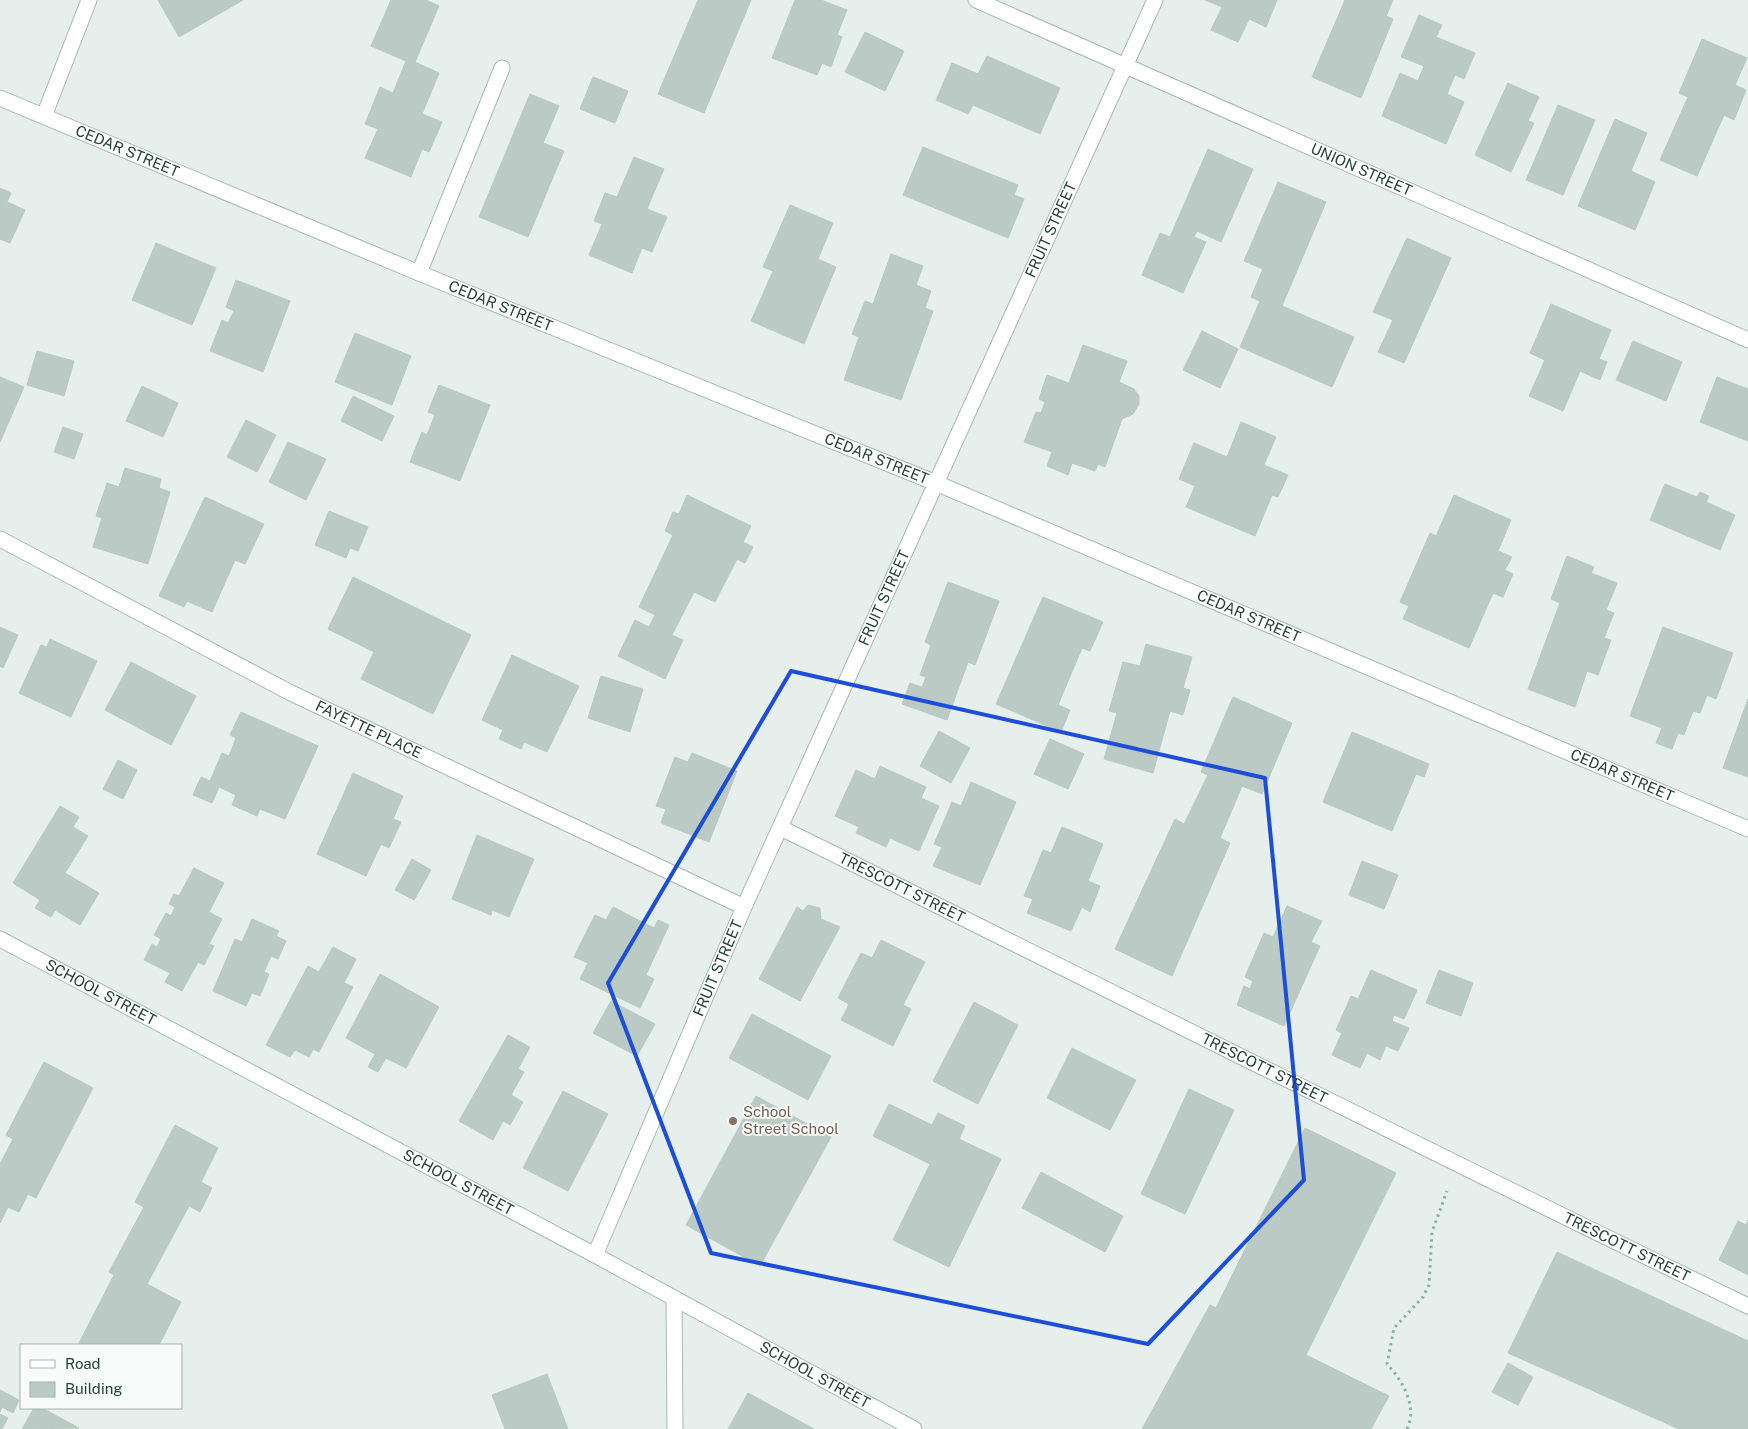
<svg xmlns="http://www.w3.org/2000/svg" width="1748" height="1429" font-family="'Public Sans',sans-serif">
	<rect width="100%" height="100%" fill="#e6efeb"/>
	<!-- building -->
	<g fill="#bbcac4" stroke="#b8c9c2">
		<polygon points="158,0 243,0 179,37"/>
		<polygon points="391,0 426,0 439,6 415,62 439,73 422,114 442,122 429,152 422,149 411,177 365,158 378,129 365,124 380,87 393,93 406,61 371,46"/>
		<polygon points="698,0 751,0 704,113 658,94"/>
		<polygon points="795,0 821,0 847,10 837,35 842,37 831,67 822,63 817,75 772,58"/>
		<polygon points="1205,0 1277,0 1266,27 1249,19 1238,42 1211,30 1222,7"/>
		<polygon points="1345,0 1393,0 1386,16 1393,19 1361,98 1312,77"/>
		<polygon points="1419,15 1442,25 1436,37 1475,53 1464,79 1455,75 1447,94 1464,102 1446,144 1382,116 1400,73 1418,81 1424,66 1401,57"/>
		<polygon points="865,32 904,51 885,91 845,72"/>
		<polygon points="1702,39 1747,58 1735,85 1746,90 1734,120 1724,115 1697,176 1660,160 1688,97 1679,93"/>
		<polygon points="987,56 1060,88 1040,134 973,105 968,114 936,100 952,63 978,74"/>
		<polygon points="593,77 628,91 615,123 580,109"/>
		<polygon points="1508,83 1539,97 1528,121 1534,123 1511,172 1475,155"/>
		<polygon points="530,94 559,106 543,143 564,151 528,237 479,217"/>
		<polygon points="1558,105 1595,120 1563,195 1526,180"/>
		<polygon points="1615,119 1647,133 1631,171 1655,182 1635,230 1578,206"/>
		<polygon points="923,147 1018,185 1014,195 1024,199 1008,238 903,195"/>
		<polygon points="1208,149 1253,169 1221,242 1197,231 1194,237 1206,242 1183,293 1142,275 1160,233 1170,237"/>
		<polygon points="634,157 664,169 647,209 667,217 652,252 642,248 632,273 589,255 602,224 594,221 605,193 617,197"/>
		<polygon points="1278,182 1326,202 1282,306 1354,337 1332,387 1240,347 1260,301 1251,297 1263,269 1244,261"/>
		<polygon points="0,188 11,193 7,202 25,210 10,243 0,239"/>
		<polygon points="790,205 833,223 818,259 836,267 804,344 751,321 773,271 763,267"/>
		<polygon points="1407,238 1451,258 1404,363 1378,352 1393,320 1373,312"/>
		<polygon points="156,243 216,268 192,325 132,300"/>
		<polygon points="891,254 923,266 916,285 931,291 925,308 933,311 901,400 844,380 859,337 852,334 865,301 873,304"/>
		<polygon points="236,280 290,301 263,372 210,351 222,320 228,323 234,311 226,307"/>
		<polygon points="1551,304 1611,330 1599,359 1607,362 1600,380 1580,371 1563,411 1529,396 1545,360 1530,353"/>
		<polygon points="1202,331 1238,349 1220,388 1183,370"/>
		<polygon points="355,333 411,356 392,405 335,382"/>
		<polygon points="1633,341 1682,362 1666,401 1616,380"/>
		<polygon points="1083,345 1127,361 1119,382 1134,389 1139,396 1139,404 1133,414 1122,419 1105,467 1098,464 1095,471 1072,463 1068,475 1047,466 1052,452 1024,442 1036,412 1041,413 1045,402 1039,399 1047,375 1069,383"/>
		<polygon points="37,351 74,361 64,396 27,385"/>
		<polygon points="0,377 24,387 0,442"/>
		<polygon points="1717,377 1748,389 1748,441 1700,422"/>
		<polygon points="439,385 490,405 460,481 410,462 422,432 427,435 435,415 428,412"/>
		<polygon points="142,386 178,403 163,437 126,421"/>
		<polygon points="353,396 394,416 382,441 341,421"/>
		<polygon points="246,420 276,435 257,472 227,457"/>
		<polygon points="1241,422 1276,437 1264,465 1288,475 1278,497 1272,495 1255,536 1186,507 1195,486 1179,479 1194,443 1227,457"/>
		<polygon points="63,427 83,434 74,459 54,452"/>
		<polygon points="288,442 326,459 306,500 269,482"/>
		<polygon points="125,468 161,479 159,488 170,492 148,564 93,547 102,518 96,516 107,483 119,487"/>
		<polygon points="1665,484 1697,497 1700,492 1709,496 1706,502 1735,515 1720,550 1650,520"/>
		<polygon points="687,495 751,526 743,542 753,547 745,563 737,559 715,602 694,592 672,635 683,640 665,679 618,656 635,620 649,627 655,615 639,607 673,535 665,531 673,512 679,514"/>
		<polygon points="1454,495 1511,520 1498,551 1512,557 1505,570 1513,574 1503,597 1493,593 1469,648 1403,619 1409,606 1400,602 1430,533 1436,536"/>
		<polygon points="205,497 264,524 245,564 235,560 212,612 187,601 184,607 159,596"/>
		<polygon points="329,511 368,527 358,551 350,548 346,558 315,545"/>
		<polygon points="1567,556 1594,567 1591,573 1617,583 1606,610 1614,613 1604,638 1611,640 1598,675 1587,671 1575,707 1528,689 1560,603 1551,599"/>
		<polygon points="353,577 471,635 433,714 361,679 374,652 328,629"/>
		<polygon points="948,582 999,601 975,665 968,662 947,720 902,704 910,683 922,687 926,677 920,675 931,645 925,642"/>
		<polygon points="1043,597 1103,622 1090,651 1082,648 1058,705 1070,710 1061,732 996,704"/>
		<polygon points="0,627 18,635 3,668 0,666"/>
		<polygon points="1663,627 1733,653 1716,699 1707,695 1700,713 1693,711 1684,735 1678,733 1672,749 1656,743 1662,728 1630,716"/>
		<polygon points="50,639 97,661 71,717 19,693 41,645 47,647"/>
		<polygon points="1146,644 1192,657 1183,688 1190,690 1183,715 1170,711 1153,773 1104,759 1117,713 1109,711 1123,662 1140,666"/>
		<polygon points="512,655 579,686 547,752 524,742 521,749 499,739 503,730 482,720"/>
		<polygon points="131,662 196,696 171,745 105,710"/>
		<polygon points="601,676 643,689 630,732 588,718"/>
		<polygon points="1233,697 1292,723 1262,794 1242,786 1220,838 1230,843 1172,976 1115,949 1175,819 1184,824 1208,775 1201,772"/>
		<polygon points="1748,699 1748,777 1723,768"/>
		<polygon points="241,712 318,746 285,819 260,809 257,816 232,805 236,795 219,787 212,803 193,795 201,777 210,781 222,753 229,756 236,738 230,735"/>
		<polygon points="939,731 970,748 951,783 920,766"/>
		<polygon points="1352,732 1429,764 1424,777 1416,774 1392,831 1323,802"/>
		<polygon points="1050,739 1084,754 1068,789 1034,774"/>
		<polygon points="692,753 737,771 709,842 661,823 666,809 656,806 675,757 688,762"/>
		<polygon points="118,760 137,770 123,799 103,789"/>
		<polygon points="880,766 926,787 921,798 939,806 919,851 890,838 886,847 856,833 859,827 835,816 856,770 875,779"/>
		<polygon points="353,773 403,796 393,819 401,822 389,848 381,844 366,876 317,854"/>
		<polygon points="971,782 1016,802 980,885 933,866 942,847 934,844 952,802 961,806"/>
		<polygon points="60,806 79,817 73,827 88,836 65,873 99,893 80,925 55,910 51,917 35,908 40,900 13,883"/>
		<polygon points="1062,827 1103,844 1088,881 1100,886 1090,912 1082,907 1071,931 1027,913 1033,899 1024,896 1043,850 1051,853"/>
		<polygon points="477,835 534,859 509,917 492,910 491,915 452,899"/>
		<polygon points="412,859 431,870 414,900 395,890"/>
		<polygon points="1362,861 1398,875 1384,909 1349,895"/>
		<polygon points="194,868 224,883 209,912 222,919 209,944 214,946 204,965 198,962 182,991 165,982 170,973 144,960 152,944 157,947 161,939 154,935 166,913 171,916 175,907 169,904 174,894 179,896"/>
		<polygon points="808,905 820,908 821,919 840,927 800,1001 759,979 797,907 803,911"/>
		<polygon points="1287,906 1322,921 1311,942 1320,946 1284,1026 1237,1005 1244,986 1250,989 1253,981 1245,977 1264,933 1273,937"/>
		<polygon points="613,907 654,928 658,920 669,925 646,975 654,979 640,1008 580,979 588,963 574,957 595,915 606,920"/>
		<polygon points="252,919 279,931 276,936 286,941 278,959 271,956 264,972 269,974 260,996 252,993 246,1006 213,991 235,939 242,942"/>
		<polygon points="881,940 925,962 903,1005 911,1009 893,1046 841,1020 849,1004 838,998 861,953 872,958"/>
		<polygon points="333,947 356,959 344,983 353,987 319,1052 313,1049 309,1057 295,1050 290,1057 266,1045 308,966 319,972"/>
		<polygon points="1371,970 1417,990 1404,1019 1394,1015 1392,1021 1409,1028 1398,1051 1386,1046 1380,1060 1367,1053 1360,1068 1332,1055 1342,1033 1336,1030 1351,996 1358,999"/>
		<polygon points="1439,970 1473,983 1461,1016 1426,1003"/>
		<polygon points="380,974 439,1007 406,1068 386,1058 378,1072 368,1067 375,1054 346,1038"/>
		<polygon points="611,1001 655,1024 637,1056 593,1033"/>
		<polygon points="974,1002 1018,1025 978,1104 933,1081"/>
		<polygon points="752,1014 831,1056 808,1100 729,1058"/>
		<polygon points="508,1035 530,1047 518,1069 524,1072 511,1095 523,1102 510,1125 503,1121 493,1140 459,1121"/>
		<polygon points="1072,1048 1136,1080 1110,1130 1047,1098"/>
		<polygon points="44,1062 93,1088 36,1198 28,1194 19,1212 8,1207 0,1223 0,1164 13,1139 6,1135"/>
		<polygon points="1189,1089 1234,1110 1185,1214 1141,1194"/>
		<polygon points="563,1091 608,1114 568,1191 523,1168"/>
		<polygon points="756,1096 831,1137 760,1266 686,1225"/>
		<polygon points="889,1104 932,1125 938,1113 965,1126 959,1139 1001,1159 949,1267 893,1240 930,1164 873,1136"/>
		<polygon points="175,1125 218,1148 201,1182 212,1188 200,1212 189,1206 147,1284 181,1302 159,1345 78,1345 114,1275 109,1272 144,1207 135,1202"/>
		<polygon points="1305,1128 1396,1173 1306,1355 1389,1396 1371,1429 1142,1429 1210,1305 1216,1308"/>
		<polygon points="1041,1172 1123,1216 1105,1252 1022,1208"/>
		<polygon points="1748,1220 1748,1275 1719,1260 1738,1221 1746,1225"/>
		<polygon points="1557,1252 1748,1341 1748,1429 1679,1429 1508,1353"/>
		<polygon points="1508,1363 1533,1377 1518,1405 1492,1392"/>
		<polygon points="547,1374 568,1429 505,1429 492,1395"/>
		<polygon points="0,1390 19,1400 13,1413 2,1407 0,1412"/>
		<polygon points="748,1393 814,1429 728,1429"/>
		<polygon points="34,1408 42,1408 79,1428 22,1429"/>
		<polygon points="0,1414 8,1418 2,1429 0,1429"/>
	</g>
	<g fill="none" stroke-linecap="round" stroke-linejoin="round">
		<!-- lane casing -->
		<g stroke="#a8b8b2" stroke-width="17">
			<polyline id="lane" points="419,273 502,68"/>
		</g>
		<!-- street casing -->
		<g stroke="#a8b8b2" stroke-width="17">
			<g id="street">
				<path id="s1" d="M976 0 1748 340"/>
				<path id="s2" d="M0 98 419 273 936 483 1748 829"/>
				<polyline points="44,116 89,0"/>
				<path id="s3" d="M0 539 291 693 744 907"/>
				<path id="s4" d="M781 828C1104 987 1424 1150 1748 1306"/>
				<path id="s5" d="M595 1255 744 907 1155 0"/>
				<polyline points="674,1298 675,1429"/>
			</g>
		</g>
		<!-- secondary casing -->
		<g stroke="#a4bbb3" stroke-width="17">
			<g id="secondary">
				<path id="s6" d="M0 939 595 1255 914 1429"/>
			</g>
		</g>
		<!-- path -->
		<path stroke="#86b3a5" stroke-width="3" stroke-dasharray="2.5 4" stroke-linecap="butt" d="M1407 1429C1418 1406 1402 1380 1387 1364L1394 1328 1423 1297 1429 1285 1432 1232 1447 1191"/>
		<!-- lane -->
		<use href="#lane" stroke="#fff" stroke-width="15"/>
		<!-- street -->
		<use href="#street" stroke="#fff" stroke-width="15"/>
		<!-- secondary -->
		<use href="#secondary" stroke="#fff" stroke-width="15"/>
	</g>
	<!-- marked area -->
	<path fill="none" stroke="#1d4ed8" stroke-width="4" stroke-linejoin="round" d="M791 671 1265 778 1304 1180 1148 1344 711 1253 608 983Z"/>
	<!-- markers -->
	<circle fill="#8d6e63" stroke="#f7fbf9" stroke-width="2" cx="733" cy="1121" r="5"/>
	<g text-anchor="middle" stroke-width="4" stroke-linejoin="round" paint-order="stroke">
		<!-- street labels -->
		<g font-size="15" fill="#24423a" stroke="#f7fbf9">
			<text dy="5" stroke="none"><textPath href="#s2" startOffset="138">CEDAR STREET</textPath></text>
			<text dy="5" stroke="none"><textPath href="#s1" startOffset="421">UNION STREET</textPath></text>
			<text dy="5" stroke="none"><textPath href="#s5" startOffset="1122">FRUIT STREET</textPath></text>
			<text dy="5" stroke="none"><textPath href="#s2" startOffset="542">CEDAR STREET</textPath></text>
			<text dy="5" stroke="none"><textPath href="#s2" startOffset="948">CEDAR STREET</textPath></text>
			<text dy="5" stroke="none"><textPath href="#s5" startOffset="718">FRUIT STREET</textPath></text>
			<text dy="5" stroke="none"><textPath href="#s2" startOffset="1352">CEDAR STREET</textPath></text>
			<text dy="5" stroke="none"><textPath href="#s3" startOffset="415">FAYETTE PLACE</textPath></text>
			<text dy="5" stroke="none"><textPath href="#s2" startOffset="1758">CEDAR STREET</textPath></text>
			<text dy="5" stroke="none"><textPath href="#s4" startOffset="135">TRESCOTT STREET</textPath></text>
			<text dy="5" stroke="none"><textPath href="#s5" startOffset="312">FRUIT STREET</textPath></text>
			<text dy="5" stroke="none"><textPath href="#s6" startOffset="114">SCHOOL STREET</textPath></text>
			<text dy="5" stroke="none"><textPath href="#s4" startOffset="540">TRESCOTT STREET</textPath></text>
			<text dy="5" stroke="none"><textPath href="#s6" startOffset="519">SCHOOL STREET</textPath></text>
			<text dy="5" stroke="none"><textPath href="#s4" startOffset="944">TRESCOTT STREET</textPath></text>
			<text dy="5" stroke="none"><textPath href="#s6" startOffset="924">SCHOOL STREET</textPath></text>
		</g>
		<!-- education labels -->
		<g font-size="15" fill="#785e54" stroke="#f7fbf9" text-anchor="start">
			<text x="743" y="1117">School<tspan x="743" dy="17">Street School</tspan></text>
		</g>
	</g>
	<!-- legend -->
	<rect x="20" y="1344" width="162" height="65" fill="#f7fbf9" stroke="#a3b1ad"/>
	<rect x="30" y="1360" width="25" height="8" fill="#ffffff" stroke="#a3b1ad"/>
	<text x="65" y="1369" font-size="15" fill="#24423a">Road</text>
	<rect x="30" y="1382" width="25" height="15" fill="#bbcac4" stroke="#a3b1ad"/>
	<text x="65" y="1394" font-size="15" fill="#24423a">Building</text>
</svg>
